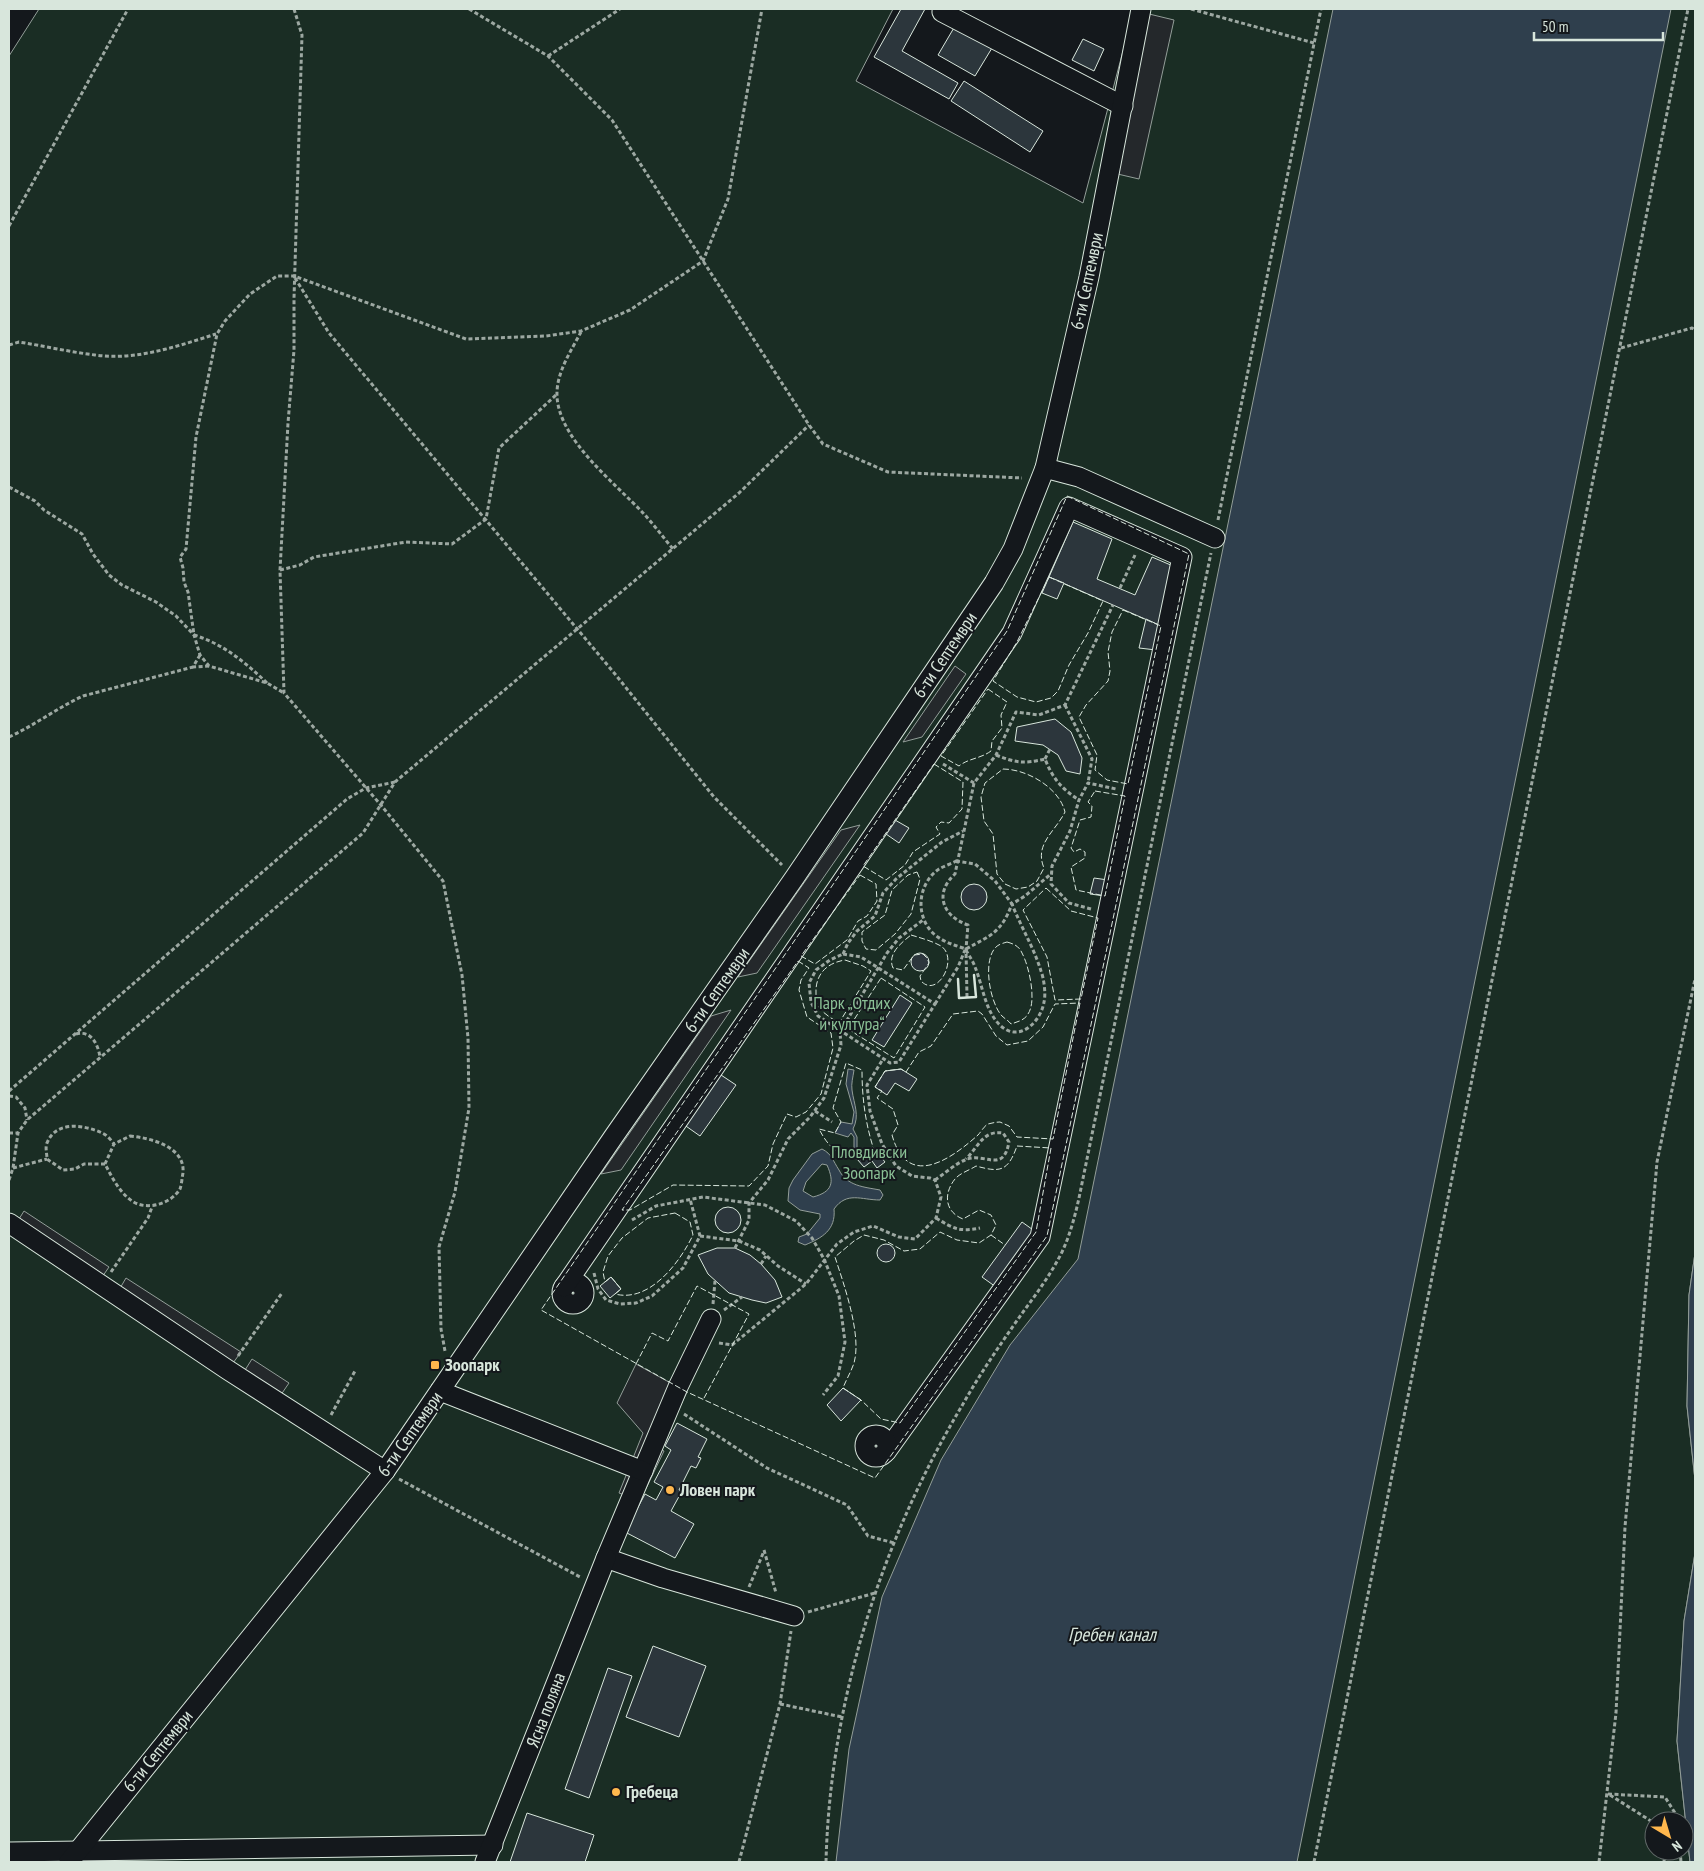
<svg xmlns="http://www.w3.org/2000/svg" width="1704" height="1871" font-family="'PT Sans Narrow',sans-serif">
	<rect width="100%" height="100%" fill="#14181c"/>
	<!-- green -->
	<path fill="#1a2d24" stroke="#939e99" fill-rule="evenodd" d="M39 9H893L856 81 1083 203 1134 9H1695V1253L1689 1295 1687 1406 1695 1480V1553L1684 1621 1677 1741 1690 1862H9V56ZM1654 1821H1684V1851H1654Z"/>
	<!-- parking -->
	<g fill="#24282b" stroke="#939e99">
		<polygon points="1145,13 1174,20 1139,179 1109,172"/>
		<polygon points="955,666 966,674 922,737 903,742"/>
		<polygon points="860,825 757,973 738,977 841,830"/>
		<polygon points="731,1010 621,1170 601,1174 711,1016"/>
		<polygon points="24,1211 109,1267 98,1283 14,1227"/>
		<polygon points="126,1278 241,1352 228,1370 116,1295"/>
		<polygon points="252,1359 289,1383 276,1402 240,1378"/>
		<polygon points="636,1364 687,1392 659,1448 664,1451 640,1501 619,1493 643,1433 617,1403"/>
	</g>
	<!-- water -->
	<g fill="#2f3f4d" stroke="#939e99" fill-rule="evenodd">
		<polygon points="1333,9 1671,9 1297,1862 836,1862 849,1749 882,1597 941,1460 1010,1345 1078,1259"/>
		<path d="M848 1069 854 1070C853 1077 851 1084 852 1090 854 1105 860 1115 853 1129L857 1137V1150L850 1157H848L854 1148V1137L851 1133 848 1137 835 1133 841 1122 852 1124 854 1112 846 1084Z"/>
		<path d="M822 1149C832 1154 833 1161 839 1170 847 1186 864 1187 880 1190L883 1195 880 1200C861 1200 847 1191 834 1209 836 1230 822 1238 805 1245L798 1242 799 1237 807 1234 820 1218V1214L800 1210 788 1201 789 1188 793 1180 812 1154ZM822 1164 827 1165C835 1183 832 1192 813 1197L803 1191 806 1182Z"/>
		<polygon points="1695,1253 1695,1480 1687,1406 1689,1295"/>
		<polygon points="1695,1553 1695,1862 1690,1862 1677,1741 1684,1621"/>
	</g>
	<!-- building -->
	<g fill="#2c363c" stroke="#d8e6dc">
		<polygon points="901,9 925,9 902,51 958,83 949,99 874,57"/>
		<polygon points="955,26 992,48 975,76 938,55"/>
		<polygon points="1083,39 1104,49 1094,71 1072,60"/>
		<polygon points="964,81 1043,131 1030,152 951,101"/>
		<polygon points="1073,522 1112,539 1097,579 1135,595 1152,557 1173,566 1161,626 1049,577"/>
		<polygon points="1049,577 1064,583 1057,599 1042,593"/>
		<polygon points="1146,619 1161,626 1156,650 1139,648"/>
		<polygon points="1055,719 1071,732 1082,758 1080,774 1066,771 1058,755 1043,745 1015,741 1017,727"/>
		<polygon points="895,820 909,828 899,843 886,834"/>
		<polygon points="1094,878 1108,880 1105,896 1090,894"/>
		<circle cx="974" cy="897" r="13"/>
		<circle cx="920" cy="962" r="9"/>
		<polygon points="900,995 912,1003 884,1047 872,1040"/>
		<polygon points="901,1069 917,1079 909,1091 895,1083 887,1095 875,1087 885,1071"/>
		<polygon points="718,1073 736,1085 700,1136 683,1124"/>
		<polygon points="873,1147 885,1162 877,1168 872,1161 864,1167 857,1159"/>
		<circle cx="728" cy="1220" r="13"/>
		<polygon points="1022,1222 1036,1232 996,1287 982,1277"/>
		<circle cx="886" cy="1253" r="9"/>
		<polygon points="717,1248 735,1248 750,1255 761,1264 775,1280 782,1297 766,1303 752,1300 729,1293 708,1274 698,1255"/>
		<polygon points="611,1277 621,1289 610,1298 600,1286"/>
		<polygon points="843,1388 861,1400 841,1421 827,1405"/>
		<polygon points="677,1423 707,1439 698,1457 701,1458 696,1468 691,1466 679,1490 682,1491 671,1511 694,1524 675,1558 625,1532 645,1494 656,1500 663,1487 654,1482 671,1450 665,1446"/>
		<polygon points="653,1646 706,1666 679,1737 626,1717"/>
		<polygon points="608,1668 632,1676 589,1798 565,1789"/>
		<polygon points="527,1813 594,1835 585,1862 510,1862"/>
	</g>
	<g fill="none" stroke-linecap="round" stroke-linejoin="round">
		<!-- minor casing -->
		<g stroke="#d8e6dc" stroke-width="21">
			<g id="minor">
				<polyline points="942,12 1123,106"/>
				<polyline points="1045,468 1079,477 1215,538"/>
				<polyline points="9,1223 228,1370 385,1471"/>
				<circle cx="573" cy="1293" r="11"/>
				<polyline points="564,1287 1012,633 1069,507 1182,557 1040,1237 886,1452"/>
				<polyline points="711,1319 678,1387 606,1558 663,1578 794,1616"/>
				<polyline points="440,1391 643,1471"/>
				<circle cx="876" cy="1446" r="11"/>
				<polyline points="9,1852 493,1845"/>
				<polyline points="69,1862 385,1471 614,1136 795,877 994,583 1013,549 1045,468 1089,277 1141,9"/>
				<polyline points="485,1862 606,1558"/>
			</g>
		</g>
		<!-- path -->
		<g stroke="#9da8a2" stroke-width="3" stroke-dasharray="4 2.5" stroke-linecap="butt">
			<polyline points="294,9 302,35 294,298 294,350 288,423 280,570 284,693 380,804 443,881 462,975 468,1038 469,1108 455,1192 439,1247 441,1329 445,1351"/>
			<polyline points="469,9 548,56 612,120 809,425 823,444 888,472 1022,478"/>
			<polyline points="1191,9 1314,43"/>
			<polyline points="548,56 620,9"/>
			<polyline points="9,226 128,9"/>
			<polyline points="295,278 329,333 615,674 714,797 782,865"/>
			<path d="M581 332C571 351 556 373 557 396 559 440 615 483 644 514 654 525 663 537 673 549"/>
			<path d="M9 345 19 342C44 346 70 352 95 355 136 361 178 346 216 334"/>
			<polyline points="1621,348 1692,328 1695,330"/>
			<polyline points="9,487 35,501 44,510 82,534 93,554 109,575 122,585 156,602 176,616 194,635 200,655 209,666 267,683 284,693"/>
			<polyline points="1218,520 1321,9"/>
			<polyline points="280,570 300,565 314,557 406,542 452,544 486,519 499,448 557,394"/>
			<polyline points="1120,588 1135,555"/>
			<polyline points="200,655 193,667 209,666"/>
			<path d="M267 683C245 662 223 644 194 635L188 592 184 582 183 568 180 557 186 549 196 437 217 334 225 321 250 294 277 276H294L466 339 546 336 581 331 630 310 703 261 728 199 762 9"/>
			<polyline points="1065,705 1092,759 1088,783"/>
			<path d="M9 737C35 725 57 708 83 696L193 667"/>
			<path d="M996 755C1016 763 1024 764 1045 759 1053 779 1061 788 1079 800"/>
			<polyline points="1045,759 1050,749"/>
			<polyline points="943,764 974,783"/>
			<path d="M956 861 975 864 995 881 1012 904C1001 933 991 935 966 949 954 945 943 942 934 934 915 917 917 884 939 869 944 866 951 864 956 861Z"/>
			<polyline points="1091,909 1069,903 1051,884 1052,866 1070,831 1079,800 1088,783 1116,789"/>
			<path d="M966 950C969 956 973 961 975 967 983 986 985 1012 1001 1026 1020 1043 1041 1021 1044 1002 1046 994 1044 979 1041 971 1034 948 1021 927 1012 904L1025 896 1052 873"/>
			<polygon points="843,954 861,957 935,1004 899,1062 890,1063 818,1016 811,1002 809,983 816,970 830,960"/>
			<polyline points="843,954 848,943 857,931 875,916 883,893 896,879 942,842 963,831"/>
			<path d="M967 997 966 949 968 925C942 916 934 893 955 874L974 783 996 755 1016 712 1039 715 1065 705 1113 605"/>
			<polyline points="935,1004 958,967 965,950"/>
			<path d="M76 1034C91 1030 98 1044 100 1057"/>
			<polyline points="9,1091 347,799 366,788 395,782"/>
			<polyline points="9,1096 16,1097 25,1108 27,1120"/>
			<polyline points="815,1111 832,1122"/>
			<polyline points="9,1133 18,1133"/>
			<path d="M130 1136C152 1138 190 1148 182 1178 182 1181 181 1186 180 1189 171 1204 146 1211 132 1201 119 1192 112 1177 105 1164L114 1144Z"/>
			<path d="M105 1164H84L75 1169 63 1170 47 1159C47 1154 45 1147 47 1143 56 1120 85 1125 102 1133 107 1135 111 1140 114 1144"/>
			<polyline points="13,1168 47,1159"/>
			<polyline points="9,1180 13,1168 18,1133 27,1120 363,833 395,782 739,493 809,425"/>
			<path d="M935 1180C944 1174 955 1164 965 1160 984 1151 1003 1175 1009 1142L1003 1133C983 1130 979 1146 966 1159"/>
			<path d="M936 1218C954 1229 959 1232 980 1228"/>
			<polyline points="632,1220 656,1206 703,1197 765,1205 796,1221 812,1238 824,1259 839,1296 845,1342 838,1376 823,1395"/>
			<polyline points="700,1236 739,1241 760,1250 778,1266 806,1284"/>
			<polyline points="735,1248 749,1220 749,1203 768,1180 788,1139 810,1117 824,1098 841,1045 840,1032 887,953 899,938 923,920"/>
			<polyline points="761,1264 766,1256"/>
			<polyline points="111,1272 148,1218 152,1207"/>
			<polyline points="594,1273 598,1289 606,1300 620,1304 636,1303 652,1296 683,1268 700,1236 690,1199"/>
			<polyline points="713,1304 715,1281"/>
			<polyline points="724,1310 742,1297"/>
			<polyline points="719,1343 732,1345 806,1284 837,1244 854,1232 873,1226 899,1237 915,1239 936,1218 941,1197 935,1180 930,1178 912,1176 896,1166 882,1144 870,1111 867,1085 883,1059"/>
			<polyline points="238,1356 282,1293"/>
			<polyline points="684,1414 767,1468 847,1505 868,1536 894,1543"/>
			<polyline points="331,1415 355,1371"/>
			<polyline points="399,1479 580,1577"/>
			<polyline points="764,1550 776,1593"/>
			<polyline points="749,1587 764,1551"/>
			<polyline points="808,1612 875,1593"/>
			<polyline points="780,1704 842,1717"/>
			<polyline points="1608,1794 1665,1797 1675,1813 1676,1821"/>
			<polyline points="1610,1795 1654,1823"/>
			<polyline points="1680,1851 1681,1862"/>
			<polyline points="739,1862 780,1704 791,1631"/>
			<path d="M826 1862C830 1702 881 1541 963 1404 981 1372 1002 1342 1023 1312 1037 1293 1051 1274 1062 1252 1070 1235 1075 1216 1079 1198L1211 553"/>
			<polyline points="1314,1862 1688,9"/>
			<polyline points="1599,1862 1616,1713 1625,1527 1657,1162 1695,979"/>
			<polyline points="1664,1862 1665,1851"/>
		</g>
		<!-- minor -->
		<use href="#minor" stroke="#14181c" stroke-width="19"/>
		<!-- fence -->
		<g stroke="#d8e6dc" stroke-width="1" stroke-dasharray="6 2.5" stroke-linecap="butt">
			<polygon points="1067,496 1189,554 1047,1236 875,1478 687,1392 541,1310 1007,631"/>
			<polygon points="1049,577 1103,601 1088,633 1069,665 1058,691 1051,698 1036,702 1017,697 993,681 1017,642"/>
			<polygon points="1123,610 1161,626 1128,784 1107,780 1095,770 1097,755 1079,717 1086,705 1108,681 1110,671 1108,652 1112,632"/>
			<path d="M988 689 1007 702 1001 715 1002 728 992 741 991 751C980 759 969 758 959 766L941 756Z"/>
			<polygon points="934,764 963,782 962,809 949,823 941,822 936,827 940,834 913,852 905,865 886,880 863,866"/>
			<path d="M1003 769C1026 769 1059 787 1065 812 1055 832 1034 844 1044 868L1037 881 1028 887 1016 889 1005 884 997 874 993 834 984 821 981 797 985 783Z"/>
			<polygon points="1095,791 1125,796 1105,896 1076,890 1071,867 1085,858 1085,852 1080,849 1074,852 1071,848 1080,820 1091,817 1092,806 1088,802"/>
			<polygon points="917,872 920,879 911,914 895,934 876,950 866,949 862,941 862,932 885,915 892,890 908,875"/>
			<polygon points="860,875 876,884 877,901 867,916 858,921 847,940 815,964 801,956"/>
			<polygon points="1046,888 1071,911 1098,918 1081,999 1055,1000 1047,957 1023,910"/>
			<path d="M911 935C921 938 932 941 941 946 959 958 938 999 921 981L920 976 929 963 927 958 923 954 914 955 903 970 893 968C887 954 901 943 911 935Z"/>
			<path d="M1007 942C1014 944 1019 946 1022 953 1029 966 1037 1001 1028 1014 1025 1020 1017 1022 1011 1024 1009 1021 1005 1019 1002 1016 990 1003 982 961 996 947 999 944 1004 943 1007 942Z"/>
			<path d="M845 960 863 966 871 971 839 1023C831 1018 820 1012 816 1002 816 1002 816 995 816 994 815 975 826 963 845 960Z"/>
			<polygon points="798,961 809,968 801,980 799,990 807,1017 831,1033 833,1048 821,1094 806,1112 796,1117 787,1114 773,1144 768,1166 749,1186 673,1185 630,1210 622,1210"/>
			<polygon points="881,978 925,1007 894,1058 848,1029"/>
			<path d="M1080 1003 1053 1139 1017 1137 1009 1126 1000 1122C996 1122 992 1123 988 1124 984 1126 981 1132 978 1135 949 1161 907 1189 892 1135L898 1125 893 1109 877 1098 882 1091 875 1087 885 1071 901 1069 906 1072 919 1052 931 1046 953 1014 978 1011 982 1014 996 1036 1007 1045 1028 1041 1043 1027 1055 1004Z"/>
			<path d="M1017 1146 1051 1148 1036 1232 900 1423 881 1419 861 1400 843 1388C846 1380 851 1372 854 1363 862 1335 844 1285 835 1257L854 1241 864 1235 884 1240 904 1251 920 1249 940 1232 957 1240 979 1243 991 1235 996 1225 991 1215 979 1210 963 1219C945 1212 943 1194 955 1179 960 1173 970 1170 976 1166 1001 1173 1008 1171 1017 1146Z"/>
			<path d="M857 1159C837 1154 829 1148 819 1129L835 1133 841 1122 833 1108 846 1063 862 1070C862 1097 865 1121 873 1147"/>
			<path d="M675 1213 690 1222 693 1235C680 1262 650 1303 615 1294L621 1289 611 1277 605 1282 603 1272 608 1256 622 1238 648 1218Z"/>
			<polyline points="991,1235 1005,1245"/>
			<polyline points="636,1364 652,1333 668,1341 697,1286 749,1314 703,1400"/>
		</g>
		<!-- wall -->
		<polyline stroke="#d8e6dc" stroke-width="2.5" points="958,979 959,998 976,997 974,975"/>
	</g>
	<!-- markers -->
	<g fill="#ffb74d" stroke="#14181c" stroke-width="2">
		<rect x="430" y="1360" width="10" height="10" rx="2.5"/>
		<circle cx="670" cy="1490" r="5"/>
		<circle cx="616" cy="1792" r="5"/>
	</g>
	<g text-anchor="middle" stroke-width="4" stroke-linejoin="round" paint-order="stroke">
		<!-- street labels -->
		<g font-size="18" fill="#d8e6dc" stroke="#14181c">
			<text transform="translate(1087 281) rotate(-78)" y="6">6-ти Септември</text>
			<text transform="translate(945 655) rotate(-56)" y="6">6-ти Септември</text>
			<text transform="translate(717 990) rotate(-55)" y="6">6-ти Септември</text>
			<text transform="translate(410 1434) rotate(-55)" y="6">6-ти Септември</text>
			<text transform="translate(546 1710) rotate(-69)" y="6">Ясна поляна</text>
			<text transform="translate(158 1751) rotate(-51)" y="6">6-ти Септември</text>
		</g>
		<!-- park labels -->
		<g font-size="18" fill="#8ac095" stroke="#14181c">
			<text x="852" y="1009">Парк „Отдих<tspan x="852" dy="21">и култура“</tspan></text>
			<text x="869" y="1158">Пловдивски<tspan x="869" dy="21">Зоопарк</tspan></text>
		</g>
		<!-- poi labels -->
		<g font-size="18" font-weight="bold" fill="#d8e6dc" stroke="#14181c" text-anchor="start">
			<text x="445" y="1371">Зоопарк</text>
			<text x="680" y="1496">Ловен парк</text>
			<text x="626" y="1798">Гребеца</text>
		</g>
		<!-- water labels -->
		<g font-size="19" font-style="italic" fill="#d8e6dc" stroke="#14181c">
			<text x="1112" y="1641">Гребен канал</text>
		</g>
	</g>
	<!-- border -->
	<rect width="1704" height="1871" fill="none" stroke="#d8e6dc" stroke-width="20"/>
	<!-- north arrow -->
	<g transform="translate(1669 1836) rotate(142)"><circle r="24" fill="#14181c" stroke="#626a69"/>
	<path d="M0-4L9 19L0 12L-9 19Z" fill="#ffb74d"/>
	<text y="-8" font-size="14" font-weight="bold" text-anchor="middle" fill="#d8e6dc">N</text>
	</g>
	<!-- scale -->
	<path d="M1534 32v8h129v-8" fill="none" stroke="#d8e6dc" stroke-width="2.5"/>
	<text x="1542" y="32" font-size="15" fill="#d8e6dc" stroke="#14181c" stroke-width="4" paint-order="stroke">50 m</text>
</svg>
